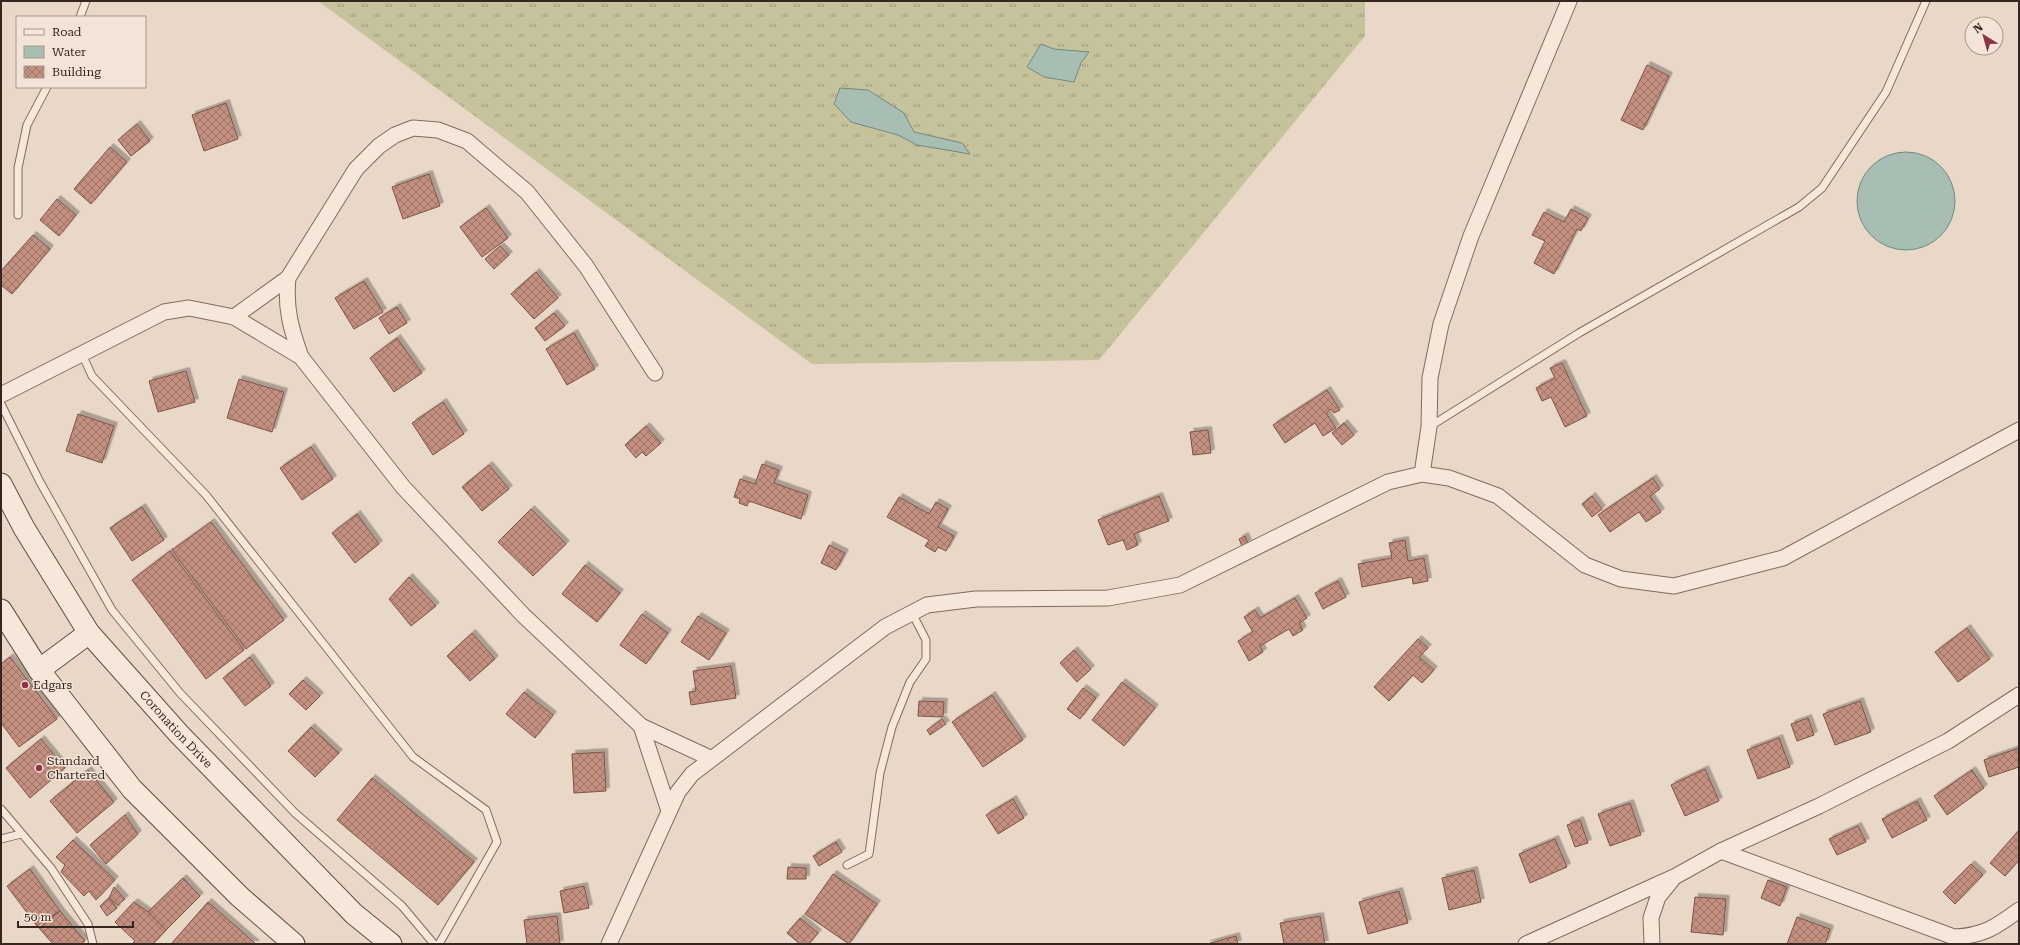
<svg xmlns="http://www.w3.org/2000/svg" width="2020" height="945" font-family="'Roboto Serif',serif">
	<defs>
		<pattern id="grass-tufts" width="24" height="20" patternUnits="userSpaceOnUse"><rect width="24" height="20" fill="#c6c29c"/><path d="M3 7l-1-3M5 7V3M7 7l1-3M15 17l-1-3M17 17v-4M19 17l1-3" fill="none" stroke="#a29d7f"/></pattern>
		<pattern id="building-cross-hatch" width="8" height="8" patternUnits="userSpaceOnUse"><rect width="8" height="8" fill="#c38f81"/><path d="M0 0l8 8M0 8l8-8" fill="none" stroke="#9f7569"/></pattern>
		<filter id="shadow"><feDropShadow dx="3.5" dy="-3.5" stdDeviation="0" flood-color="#0004"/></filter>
	</defs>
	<rect width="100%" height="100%" fill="#e9d8c7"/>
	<!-- grass -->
	<polygon fill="url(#grass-tufts)" points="318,1 1365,1 1365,36 1099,360 812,364"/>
	<!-- water -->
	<g fill="#a8beb3" stroke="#6f8b7e">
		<polygon points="1041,44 1054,49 1089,52 1081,63 1074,82 1044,77 1027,67"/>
		<polygon points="840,88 868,90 904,113 914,132 962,143 970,154 917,145 898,135 851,122 834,104"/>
		<circle cx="1906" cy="201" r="49"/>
	</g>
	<!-- building -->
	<g fill="url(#building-cross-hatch)" stroke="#7f5147" filter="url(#shadow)">
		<polygon points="1647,65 1669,76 1643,130 1621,120"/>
		<polygon points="226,103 238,139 204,151 192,115"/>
		<polygon points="137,124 150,141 131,156 118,140"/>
		<polygon points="110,147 127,162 91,204 74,189"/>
		<polygon points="429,174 440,206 403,219 392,187"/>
		<polygon points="57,199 76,215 59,236 40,220"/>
		<polygon points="486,208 508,238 482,257 460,227"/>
		<polygon points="1571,209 1588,218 1581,231 1577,229 1554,274 1534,263 1545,241 1532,235 1544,212 1564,222"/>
		<polygon points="33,235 50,249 12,294 1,285 1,271"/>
		<polygon points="500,246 509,255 494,269 485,259"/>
		<polygon points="536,272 558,298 534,319 511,294"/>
		<polygon points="364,281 383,312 354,329 335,298"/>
		<polygon points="397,307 407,323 389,334 379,318"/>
		<polygon points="554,313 565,326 545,341 535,328"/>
		<polygon points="574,333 595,369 567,385 546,349"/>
		<polygon points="397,338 422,373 394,392 370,358"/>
		<polygon points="1562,363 1587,416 1565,427 1551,397 1542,401 1536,388 1555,378 1550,368"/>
		<polygon points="186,371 195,402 158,412 149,381"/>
		<polygon points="239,379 284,392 272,432 227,418"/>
		<polygon points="1327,390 1340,410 1334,413 1331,409 1326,413 1336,428 1323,436 1315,423 1285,443 1273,425"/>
		<polygon points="443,402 464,434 433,455 412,423"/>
		<polygon points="78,414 114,426 102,463 66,451"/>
		<polygon points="1344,423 1354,435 1342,445 1332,433"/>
		<polygon points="646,426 661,443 646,456 642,452 636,458 625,445"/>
		<polygon points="1208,430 1211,453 1193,455 1190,432"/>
		<polygon points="311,447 333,479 302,500 280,468"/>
		<polygon points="762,464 779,470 774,483 808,495 801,519 749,501 747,506 739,503 740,499 734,497 740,479 755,484"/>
		<polygon points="489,465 509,489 482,511 462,487"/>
		<polygon points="1653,478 1660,489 1650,496 1661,512 1646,522 1639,512 1610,532 1598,515"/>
		<polygon points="1159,496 1169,521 1134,534 1138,545 1127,550 1123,540 1108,545 1098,520"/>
		<polygon points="1592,496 1602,509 1592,517 1582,504"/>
		<polygon points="899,497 929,514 936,502 948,509 938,527 954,536 946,551 938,547 935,552 925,546 929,540 887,517"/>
		<polygon points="142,507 164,540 132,561 110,528"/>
		<polygon points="531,509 566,544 533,576 498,542"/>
		<polygon points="357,514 379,544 355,563 332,533"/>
		<polygon points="211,522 284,620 246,649 172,550"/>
		<polygon points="1245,536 1248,543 1242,546 1239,539"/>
		<polygon points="1405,540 1408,561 1424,558 1428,581 1413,584 1412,577 1362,587 1358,564 1392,558 1389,543"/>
		<polygon points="829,545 845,553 836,570 821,563"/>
		<polygon points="170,551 244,650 206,679 132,580"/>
		<polygon points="585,565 620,593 597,622 562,594"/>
		<polygon points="409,577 436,606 411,626 389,599"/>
		<polygon points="1338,581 1346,597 1323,609 1315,593"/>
		<polygon points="1295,598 1307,618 1299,623 1303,630 1293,636 1289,629 1260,646 1263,652 1249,661 1238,641 1253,632 1244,617 1255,610 1260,618"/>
		<polygon points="642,614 668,633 646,664 620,645"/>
		<polygon points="698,616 726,633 709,660 681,642"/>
		<polygon points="1967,628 1990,659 1958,682 1935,652"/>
		<polygon points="472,633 495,659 470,681 447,656"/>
		<polygon points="1418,639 1428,648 1419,657 1434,670 1422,683 1413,675 1389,701 1374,687"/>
		<polygon points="1074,650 1091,669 1077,682 1060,663"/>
		<polygon points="10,657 57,719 19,747 1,723 1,664"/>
		<polygon points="250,657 271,686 245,706 223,678"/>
		<polygon points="731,666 736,698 691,705 689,692 696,691 693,671"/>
		<polygon points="303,680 320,696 306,710 289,694"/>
		<polygon points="1122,682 1155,708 1124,746 1092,720"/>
		<polygon points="1083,688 1096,698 1080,719 1067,709"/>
		<polygon points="524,692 553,715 535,738 506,714"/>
		<polygon points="992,695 1023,740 983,767 952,722"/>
		<polygon points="919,701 944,702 943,717 918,716"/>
		<polygon points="1860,701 1871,732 1835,745 1823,714"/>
		<polygon points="1808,718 1814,735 1797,741 1791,724"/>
		<polygon points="942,719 946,724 930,735 927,730"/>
		<polygon points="311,727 339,753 315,777 288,751"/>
		<polygon points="1779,738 1790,767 1758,779 1747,750"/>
		<polygon points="41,739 65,768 30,798 6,768"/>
		<polygon points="2019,748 2019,767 1989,777 1984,760"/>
		<polygon points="604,752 606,791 574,793 572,754"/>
		<polygon points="1705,769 1719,801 1685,816 1671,785"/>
		<polygon points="88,770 114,802 77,833 50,801"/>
		<polygon points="1972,770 1984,788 1947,815 1934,796"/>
		<polygon points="372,778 474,862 438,905 337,820"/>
		<polygon points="1013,799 1024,818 998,834 986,815"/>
		<polygon points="1917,801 1927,820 1892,838 1882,819"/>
		<polygon points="1630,803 1641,835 1610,846 1598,814"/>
		<polygon points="125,815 138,834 106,864 90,845"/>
		<polygon points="1580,820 1588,843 1575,847 1567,825"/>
		<polygon points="1858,826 1866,842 1837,855 1829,839"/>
		<polygon points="2019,830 2019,860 2005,876 1990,863"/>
		<polygon points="1555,839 1567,867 1530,883 1519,854"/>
		<polygon points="73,840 115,880 96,900 89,891 84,896 61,872 65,865 56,857"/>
		<polygon points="836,842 842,852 819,866 813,856"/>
		<polygon points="1971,864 1983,875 1955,904 1943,892"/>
		<polygon points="788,867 806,868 806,879 787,879"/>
		<polygon points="30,869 60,911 37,926 7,886"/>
		<polygon points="1474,870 1481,902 1449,910 1442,878"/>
		<polygon points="833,874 877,904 849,944 805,914"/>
		<polygon points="183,878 200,896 166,930 148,912"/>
		<polygon points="1768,880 1787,887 1780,906 1761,898"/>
		<polygon points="584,886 589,908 564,913 560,891"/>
		<polygon points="114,887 125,899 118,905 109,898"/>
		<polygon points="1399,891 1408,923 1368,934 1359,902"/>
		<polygon points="1695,897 1726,899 1723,935 1691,932"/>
		<polygon points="109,898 117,908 107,916 100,906"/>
		<polygon points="134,902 148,912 166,930 153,944 132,944 135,941 115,922"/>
		<polygon points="208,902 256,944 171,944"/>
		<polygon points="60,911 85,941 81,944 53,944 39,928"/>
		<polygon points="557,916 560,944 527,944 524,920"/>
		<polygon points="1320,916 1325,944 1284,944 1280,923"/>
		<polygon points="1797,917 1830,929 1825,944 1787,944"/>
		<polygon points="800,918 818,933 809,944 800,944 787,933"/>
		<polygon points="1236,936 1238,944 1207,944"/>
	</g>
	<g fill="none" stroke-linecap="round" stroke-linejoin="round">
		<!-- lane casing -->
		<g stroke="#836a5e" stroke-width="9">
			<g id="lane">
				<polyline points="80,17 86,1"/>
				<polyline points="18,215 18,168 27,125 47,87"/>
				<polyline points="82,354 92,376 206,495 413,757 486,810 497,842 439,944"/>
				<polyline points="1,404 40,482 112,610 180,693 295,813 402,906 434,944"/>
				<polyline points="1429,427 1579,333 1799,207 1822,188 1886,92 1926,1"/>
				<polyline points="1,809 51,868 88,924 93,944"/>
				<polyline points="1,839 21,834"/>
				<polyline points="847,865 869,854 880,773 892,727 910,682 926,659 926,640 912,613"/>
			</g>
		</g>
		<!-- street casing -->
		<g stroke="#836a5e" stroke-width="17">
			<g id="street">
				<polyline points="234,317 288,278"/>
				<path d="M301 357C291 329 285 309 288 278L356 169 379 146 395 135 413 128 438 130 467 141 527 192 586 266 655 373"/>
				<polyline points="1,395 164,312 189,308 234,317 301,357 403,487 523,615 641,726 669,811"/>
				<polyline points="1422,474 1429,427 1430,378 1441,324 1471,236 1569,1"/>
				<polyline points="641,726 710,758"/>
				<path d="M1721 851 1954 937C1983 936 1996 927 2019 910"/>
				<polyline points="609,944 678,792 692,774 885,627 927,605 976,599 1108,598 1180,585 1388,482 1422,474 1449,478 1498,496 1585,565 1621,579 1674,586 1783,558 2019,430"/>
				<polyline points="1526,944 1676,876 1721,851 1819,806 1948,741 2019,695"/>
				<polyline points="1652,944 1651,918 1658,897 1672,880"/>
			</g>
		</g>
		<!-- secondary casing -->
		<g stroke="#654c42" stroke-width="23">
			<g id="secondary">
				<path id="s1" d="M1 484 24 528 89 633 179 734 354 914 391 944"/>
				<polyline points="1,610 39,670 132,789 239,896 294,944"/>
				<polyline points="39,670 89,633"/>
			</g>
		</g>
		<!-- lane -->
		<use href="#lane" stroke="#f5e7d9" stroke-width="7"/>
		<!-- street -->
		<use href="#street" stroke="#f5e7d9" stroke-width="15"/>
		<!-- secondary -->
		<use href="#secondary" stroke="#f5e7d9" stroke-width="21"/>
	</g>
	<!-- markers -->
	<g fill="#8b3548" stroke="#f2e4d6" stroke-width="1.5">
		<circle cx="25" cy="685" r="4"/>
		<circle cx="39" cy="768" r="4"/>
	</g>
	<g text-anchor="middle" stroke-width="3" stroke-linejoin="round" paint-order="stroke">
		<!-- poi labels -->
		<g font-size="12" fill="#352620" stroke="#f2e4d6" text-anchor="start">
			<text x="33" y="689">Edgars</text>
			<text x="47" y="765">Standard<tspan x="47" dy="14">Chartered</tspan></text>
		</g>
		<!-- street labels -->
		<g font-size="12" fill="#352620" stroke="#f2e4d6">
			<text dy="4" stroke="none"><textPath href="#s1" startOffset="303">Coronation Drive</textPath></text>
		</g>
	</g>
	<!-- border -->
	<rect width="2020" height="945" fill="none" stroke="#352620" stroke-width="4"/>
	<!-- legend -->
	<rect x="16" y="16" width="130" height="72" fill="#f2e4d6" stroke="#a6988d"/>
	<rect x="24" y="29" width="20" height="6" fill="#f5e7d9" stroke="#a6988d"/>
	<text x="52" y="36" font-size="12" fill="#352620">Road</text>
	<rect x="24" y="46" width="20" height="12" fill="#a8beb3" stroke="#a6988d"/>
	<text x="52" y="56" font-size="12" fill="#352620">Water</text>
	<rect x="24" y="66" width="20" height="12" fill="url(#building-cross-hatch)" stroke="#a6988d"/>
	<text x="52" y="76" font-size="12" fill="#352620">Building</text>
	<!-- north arrow -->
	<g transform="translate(1984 36) rotate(323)"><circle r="19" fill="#f2e4d6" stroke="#a6988d"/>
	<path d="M0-3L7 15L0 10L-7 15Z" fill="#8b3548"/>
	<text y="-6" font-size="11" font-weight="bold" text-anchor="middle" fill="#352620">N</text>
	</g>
	<!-- scale -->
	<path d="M18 921v6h115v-6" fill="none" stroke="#352620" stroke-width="2"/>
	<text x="24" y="921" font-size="12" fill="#352620" stroke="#f2e4d6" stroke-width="3" paint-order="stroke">50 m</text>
</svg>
